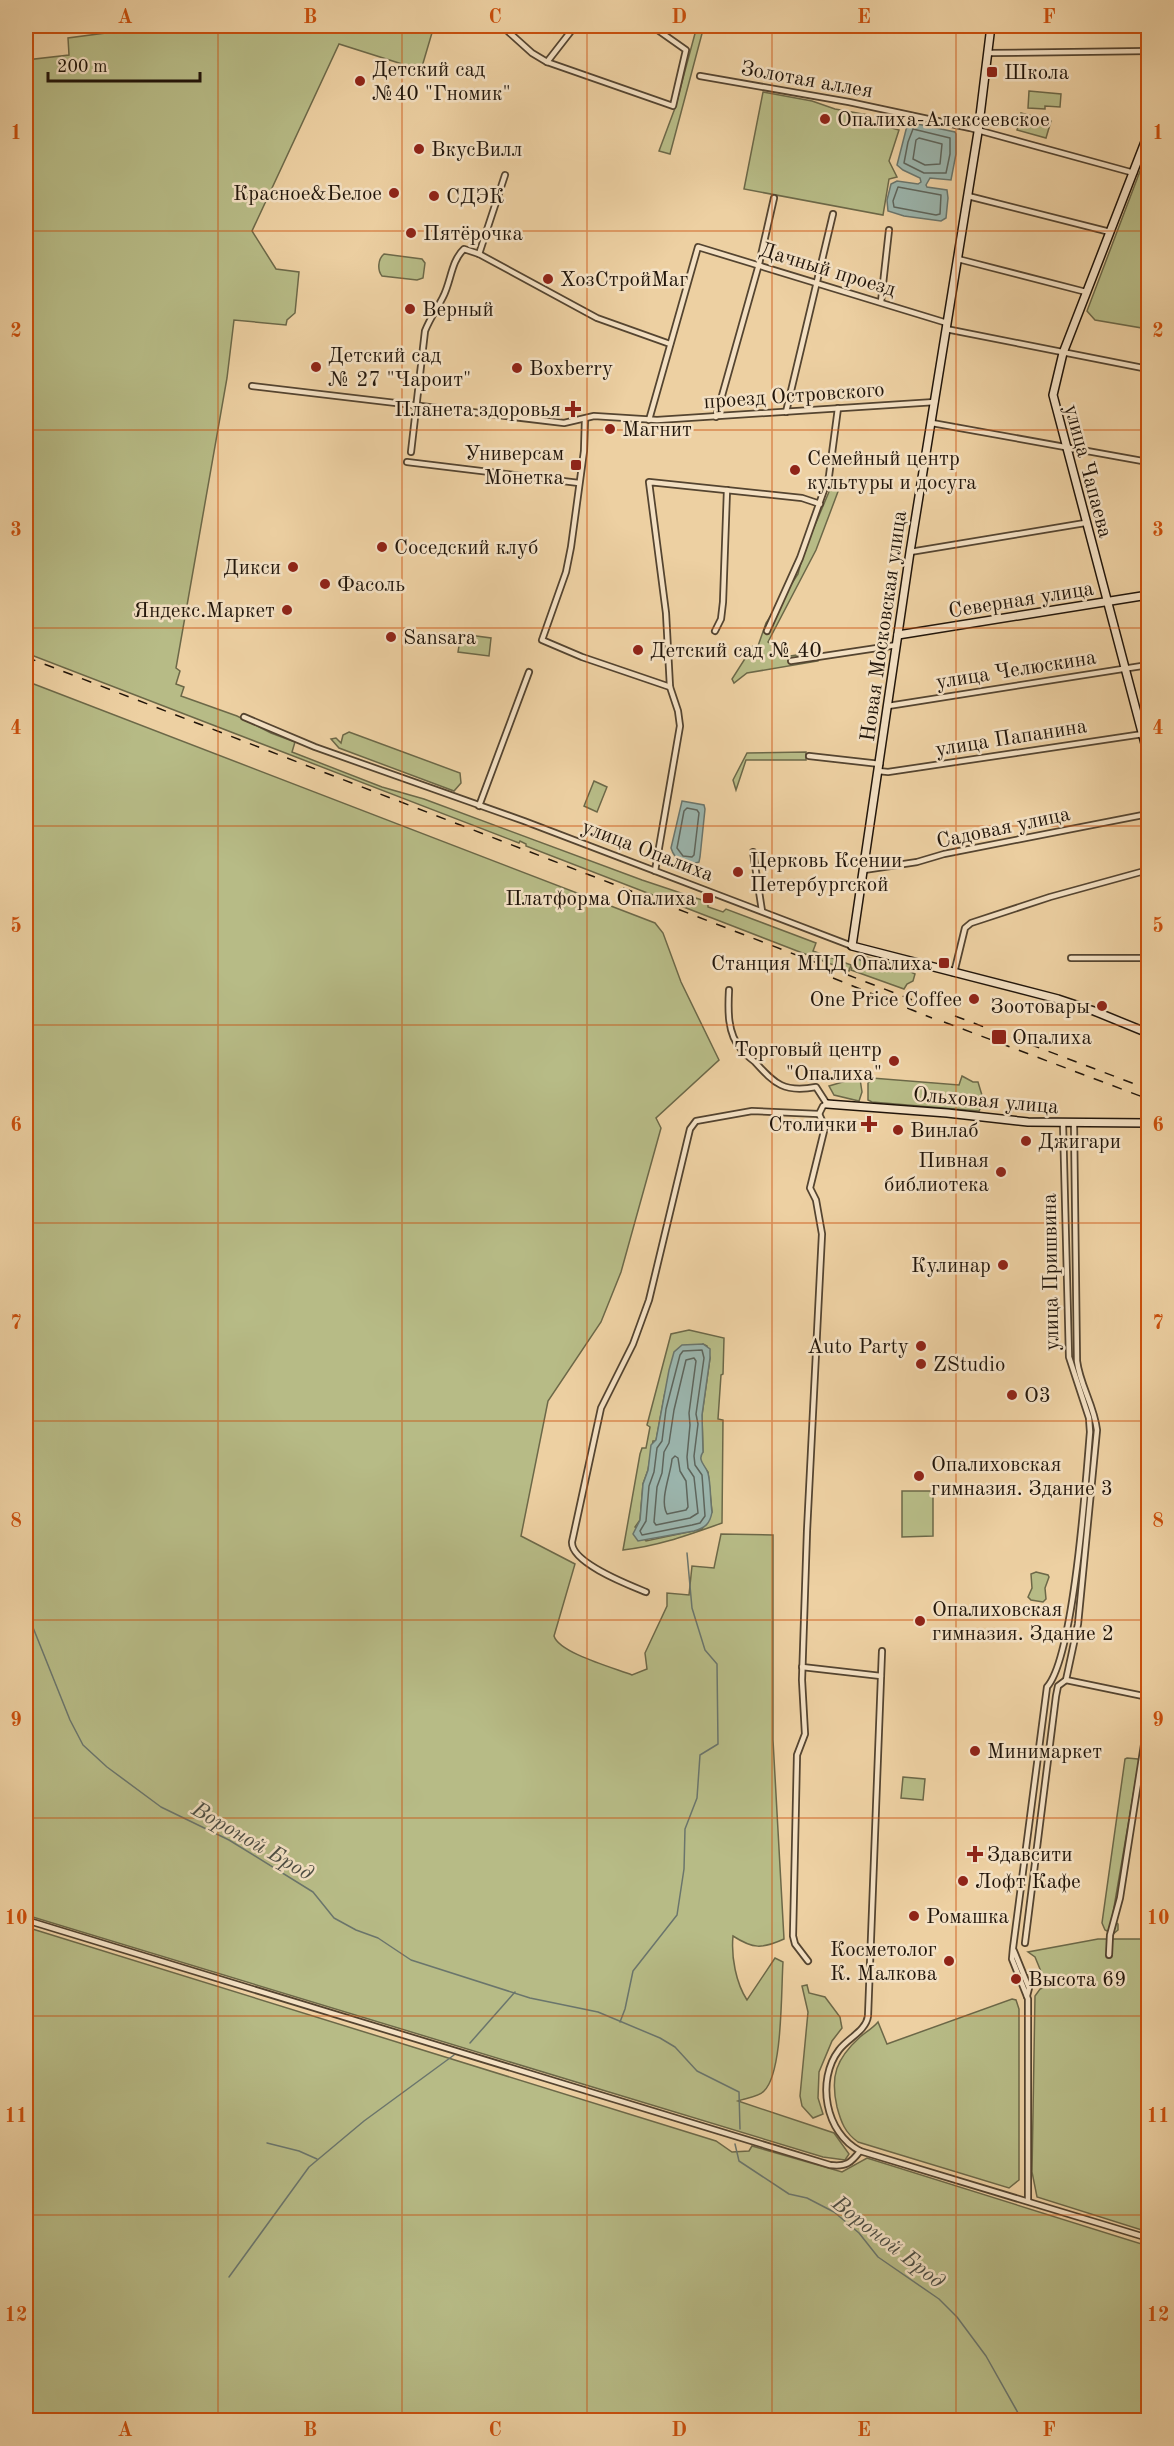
<svg xmlns="http://www.w3.org/2000/svg" width="1174" height="2446" font-family="'Old Standard TT',serif">
	<rect width="100%" height="100%" fill="#edd0a2"/>
	<filter id="stains"><feTurbulence type="fractalNoise" baseFrequency=".00333" numOctaves="4"/><feColorMatrix values="0 0 0 0 .2 0 0 0 0 .09 0 0 0 0 .02 0 0 0 .5 -.17"/></filter>
	<radialGradient id="worn" r=".72"><stop offset=".6" stop-color="#630" stop-opacity="0"/><stop offset="1" stop-color="#630" stop-opacity=".3"/></radialGradient>
	<!-- green -->
	<g fill="#b7bb86" stroke="#6c6848" stroke-width="1.5" fill-rule="evenodd">
		<polygon points="159,26 434,26 421,70 339,44 252,231 276,269 299,272 295,313 287,320 286,325 234,320 227,378 176,668 180,671 176,684 184,687 181,696 237,716 271,733 295,742 292,752 382,787 424,799 642,880 708,902 708,907 723,912 726,909 816,943 813,951 851,965 849,971 526,846 526,844 520,841 519,843 26,653 26,60 69,55 68,38"/>
		<polygon points="697,26 704,26 670,154 659,151 675,108"/>
		<polygon points="1029,91 1061,94 1060,107 1045,106 1045,109 1028,108"/>
		<polygon points="763,92 812,101 835,109 868,115 874,123 899,130 889,161 897,177 889,179 883,215 744,189"/>
		<polygon points="1021,113 1051,121 1046,138 1017,130"/>
		<polygon points="1148,150 1148,329 1095,320 1087,311"/>
		<path d="M384 254 422 259 425 263 423 278 417 280 382 276C377 270 378 259 384 254Z"/>
		<polygon points="834,480 842,481 816,550 768,642 790,656 817,652 818,661 747,673 734,683 732,679 753,646 758,646 766,623 798,574 804,551"/>
		<polygon points="461,634 491,638 489,656 458,652"/>
		<path d="M26 681 655 923 663 933 681 982 719 1060 656 1118 661 1128 621 1272 601 1322 548 1401 521 1536 575 1564 554 1636C559 1653 614 1668 632 1675L647 1669 645 1653 667 1606V1593L689 1595 692 1566 714 1568 721 1534 773 1535V1740L784 1939C762 1949 753 1949 733 1936 731 1957 736 1983 747 2000L775 1958 783 1962C781 1990 783 2073 764 2091 759 2097 746 2098 738 2101L834 2133 849 2154 845 2160 823 2157 26 1915Z"/>
		<polygon points="349,732 460,773 461,783 454,791 339,748 331,739 336,738 341,743 343,735"/>
		<polygon points="806,752 806,760 746,760 736,790 733,780 747,753"/>
		<polygon points="594,781 607,787 597,812 584,806"/>
		<polygon points="858,955 895,964 915,974 913,981 907,984 904,989 851,970 856,956"/>
		<polygon points="962,1076 973,1082 978,1082 984,1102 979,1111 872,1102 868,1100 868,1083 872,1078 959,1085"/>
		<polygon points="856,1078 860,1079 862,1092 859,1101 834,1095 829,1086"/>
		<path d="M689 1330 724 1338 723 1374 721 1375 718 1419 723 1420 722 1523C688 1535 659 1546 623 1550L640 1454 642 1448H646L650 1427 647 1425 671 1334ZM703 1344 707 1346 710 1358 702 1415 703 1452 700 1455 701 1463 708 1472 712 1512 702 1529 646 1541 635 1527 640 1520 643 1484 648 1470 653 1441H656L665 1392Z"/>
		<polygon points="902,1491 933,1491 933,1536 902,1537"/>
		<polygon points="1036,1572 1048,1575 1049,1577 1045,1588 1046,1599 1043,1602 1031,1600 1028,1597 1032,1588 1031,1574"/>
		<polygon points="1127,1758 1138,1759 1139,1761 1112,1919 1118,1924 1118,1930 1113,1934 1105,1930 1102,1923 1125,1759"/>
		<polygon points="903,1777 925,1779 923,1800 901,1798"/>
		<polygon points="26,1927 716,2141 732,2152 749,2151 752,2146 842,2172 867,2158 1148,2246 1148,2420 26,2420"/>
		<polygon points="1098,1939 1148,1939 1148,2232 1037,2197 1032,2172 1035,1996 1040,1989 1047,1986 1035,1957 1028,1952"/>
		<polygon points="807,1985 809,1993 825,1997 840,2017 841,2023 842,2028 832,2041 819,2072 818,2098 823,2114 813,2118 802,2106 800,2096 808,2012 802,1986"/>
		<path d="M1012 1999 1016 2000 1019 2009V2180L1009 2188 858 2142C845 2133 841 2122 837 2107 830 2076 836 2059 860 2037 866 2032 873 2028 878 2022L887 2044Z"/>
	</g>
	<!-- water -->
	<g fill="#9bb5ad" stroke="#6a756c" stroke-width="1.5">
		<polygon points="908,122 955,132 956,134 956,154 951,180 930,178 926,185 927,187 947,190 948,198 946,218 941,221 904,216 888,211 887,200 891,184 897,181 918,184 921,182 920,178 903,170 897,165"/>
		<path d="M682 801 704 805 705 809 700 857 699 862C686 867 675 861 671 848Z"/>
		<path d="M703 1344 710 1349V1358L702 1415 703 1452C697 1461 705 1464 708 1473 711 1485 710 1499 712 1512 710 1524 705 1528 694 1531L638 1541 633 1534 640 1520 643 1484 648 1470 651 1445 656 1440 669 1370 674 1352 682 1345Z"/>
	</g>
	<g fill="none" stroke-linecap="round" stroke-linejoin="round">
		<!-- shore -->
		<g stroke="#5e655c" stroke-width="1.5">
			<polygon points="913,129 950,138 950,154 946,173 924,173 904,163 908,142"/>
			<polygon points="919,138 942,144 940,164 925,165 913,159 916,140"/>
			<polygon points="898,187 941,195 940,214 936,215 894,207 893,201"/>
			<polygon points="687,808 697,810 699,813 694,855 692,857 683,856 677,848 684,811"/>
			<polygon points="702,1350 704,1358 696,1414 698,1424 694,1456 695,1465 702,1475 705,1516 700,1523 692,1525 642,1535 640,1531 646,1521 649,1486 654,1472 657,1448 662,1441 666,1409 680,1355 683,1351"/>
			<polygon points="694,1358 696,1361 689,1413 690,1425 687,1457 688,1468 694,1477 698,1513 690,1518 656,1525 654,1522 657,1487 662,1473 664,1452 669,1443 674,1410 686,1360"/>
			<path d="M675 1456 678 1458 680 1471 686 1481 688 1507 686 1510 667 1514C659 1500 671 1474 672 1459Z"/>
		</g>
		<!-- stream -->
		<g stroke="#6a756c" stroke-width="1.5">
			<polyline points="857,959 891,970"/>
			<polyline points="26,1610 70,1720 83,1745 107,1767 161,1807 229,1840 313,1892 334,1918 356,1930 378,1938 411,1960 530,1998 598,2012 660,2038 675,2047 697,2071 739,2092 740,2129"/>
			<polyline points="620,2022 625,2009 633,1971 677,1915 684,1869 685,1829 697,1798 700,1755 718,1744 717,1664 705,1650 692,1608 687,1553"/>
			<polyline points="470,2043 515,1992"/>
			<polyline points="267,2143 299,2151 317,2159"/>
			<polyline points="735,2144 739,2161 789,2194 807,2198 834,2212 859,2233 878,2257 939,2299 957,2317 986,2356 1022,2420"/>
			<polyline points="229,2277 309,2167 364,2121 454,2055"/>
		</g>
		<!-- street casing -->
		<g stroke="#544430" stroke-width="8">
			<g id="street">
				<polyline points="502,26 532,53 547,62 673,106 686,50 652,26"/>
				<polyline points="510,33 517,26"/>
				<polyline points="989,53 1148,51"/>
				<polyline points="547,62 575,26"/>
				<polyline points="700,76 849,102 970,128 1134,173"/>
				<polyline points="968,196 1110,232"/>
				<polyline points="479,254 505,175"/>
				<polyline points="958,259 1086,292"/>
				<polyline points="881,302 889,230"/>
				<polyline points="946,329 1148,369"/>
				<polyline points="252,386 564,423 594,416 657,420 935,402"/>
				<polyline points="786,412 833,214"/>
				<polyline points="716,417 759,264 774,198"/>
				<polyline points="585,419 584,451 571,547 566,572 542,640 582,657 670,687"/>
				<polyline points="649,420 698,247 947,323"/>
				<polyline points="932,423 1148,462"/>
				<path d="M411 452 425 331C430 318 437 309 443 297 451 282 451 261 464 249L479 254 597 318 670 344"/>
				<polyline points="407,462 579,483"/>
				<polyline points="910,552 1085,523"/>
				<polyline points="715,631 721,619 723,602 727,490"/>
				<polyline points="767,631 800,558 829,476 838,408"/>
				<polyline points="791,661 897,645"/>
				<polyline points="888,706 1148,665"/>
				<polyline points="244,717 315,747 524,821 852,946"/>
				<polyline points="809,756 880,764"/>
				<polyline points="878,771 888,772 1143,734 1148,735"/>
				<polyline points="479,806 529,672"/>
				<polyline points="753,852 762,911"/>
				<polyline points="864,870 917,862 944,854 1148,814"/>
				<polyline points="655,871 680,726 678,711 670,687 666,613 649,482 802,498 820,504"/>
				<polyline points="1071,958 1148,958"/>
				<polyline points="954,973 965,928 971,923 1050,897 1148,870"/>
				<path d="M729 990C728 1009 727 1034 741 1049 745 1054 750 1058 755 1062 775 1084 784 1093 816 1087L827 1104 823 1106 819 1114"/>
				<path d="M646 1592C629 1585 571 1563 572 1542L601 1408 633 1344 649 1300 690 1129 696 1121 752 1111 819 1114"/>
				<path d="M882 1651 868 2016C866 2031 848 2038 839 2050 816 2080 825 2133 860 2151L1148 2238"/>
				<polyline points="802,1667 881,1676"/>
				<polyline points="1066,1680 1148,1697"/>
				<path d="M26 1920 830 2165C846 2167 851 2163 860 2151"/>
				<path d="M1025 1943 1056 1696 1058 1686 1066 1680 1078 1624 1097 1430C1094 1405 1080 1385 1077 1361L1074 1123"/>
				<polyline points="1014,1951 1029,1988 1027,1996"/>
				<polyline points="1109,1955 1110,1935 1120,1898 1148,1719"/>
				<polyline points="808,1961 795,1944 793,1936 797,1755 805,1734 802,1680 807,1531 822,1234 816,1200 810,1188 825,1127 819,1114"/>
				<path d="M1028 2201V1999L1012 1959 1013 1948 1047 1687C1074 1657 1086 1479 1090 1432L1089 1418 1069 1357 1063 1123"/>
			</g>
		</g>
		<!-- secondary casing -->
		<g stroke="#21150a" stroke-width="10">
			<g id="secondary">
				<polyline points="991,26 978,132 910,552 852,946 1058,999 1094,1011 1148,1033"/>
				<polyline points="1148,134 1063,353 1053,395 1148,755"/>
				<polyline points="898,635 1148,595"/>
				<polyline points="827,1104 947,1113 1028,1122 1148,1123"/>
			</g>
		</g>
		<!-- street -->
		<use href="#street" stroke="#f3e0c3" stroke-width="4.5"/>
		<!-- secondary -->
		<use href="#secondary" stroke="#f3e0c3" stroke-width="7"/>
		<!-- rail -->
		<g stroke="#21150a" stroke-width="1.5" stroke-dasharray="10 10" stroke-linecap="butt">
			<polyline points="26,657 936,1009"/>
			<polyline points="833,978 932,1018"/>
			<polyline points="955,1016 1148,1089"/>
			<polyline points="944,1022 1148,1099"/>
		</g>
	</g>
	<!-- grid -->
	<path fill="none" stroke="#ca4f0c" stroke-width="1.5" stroke-opacity="0.55" d="M218 26V2420M402 26V2420M587 26V2420M772 26V2420M956 26V2420M26 231H1148M26 430H1148M26 628H1148M26 826H1148M26 1025H1148M26 1223H1148M26 1421H1148M26 1620H1148M26 1818H1148M26 2016H1148M26 2215H1148"/>
	<!-- markers -->
	<g fill="#8f2418" stroke="#f3e0c3" stroke-width="2">
		<rect x="986" y="66" width="12" height="12" rx="3"/>
		<circle cx="360" cy="81" r="6"/>
		<circle cx="825" cy="119" r="6"/>
		<circle cx="419" cy="149" r="6"/>
		<circle cx="394" cy="193" r="6"/>
		<circle cx="434" cy="196" r="6"/>
		<circle cx="411" cy="233" r="6"/>
		<circle cx="548" cy="279" r="6"/>
		<circle cx="410" cy="309" r="6"/>
		<circle cx="316" cy="367" r="6"/>
		<circle cx="517" cy="368" r="6"/>
		<path d="M570 400h6v6h6v6h-6v6h-6v-6h-6v-6h6z"/>
		<circle cx="610" cy="429" r="6"/>
		<rect x="570" y="459" width="12" height="12" rx="3"/>
		<circle cx="795" cy="470" r="6"/>
		<circle cx="382" cy="547" r="6"/>
		<circle cx="293" cy="567" r="6"/>
		<circle cx="325" cy="584" r="6"/>
		<circle cx="287" cy="610" r="6"/>
		<circle cx="391" cy="637" r="6"/>
		<circle cx="638" cy="650" r="6"/>
		<circle cx="738" cy="872" r="6"/>
		<rect x="702" y="892" width="12" height="12" rx="3"/>
		<rect x="938" y="957" width="12" height="12" rx="3"/>
		<circle cx="974" cy="999" r="6"/>
		<circle cx="1102" cy="1006" r="6"/>
		<rect x="991" y="1029" width="16" height="16" rx="3"/>
		<circle cx="894" cy="1061" r="6"/>
		<path d="M866 1115h6v6h6v6h-6v6h-6v-6h-6v-6h6z"/>
		<circle cx="898" cy="1130" r="6"/>
		<circle cx="1026" cy="1141" r="6"/>
		<circle cx="1001" cy="1172" r="6"/>
		<circle cx="1003" cy="1265" r="6"/>
		<circle cx="921" cy="1346" r="6"/>
		<circle cx="921" cy="1364" r="6"/>
		<circle cx="1012" cy="1395" r="6"/>
		<circle cx="919" cy="1476" r="6"/>
		<circle cx="920" cy="1621" r="6"/>
		<circle cx="975" cy="1751" r="6"/>
		<path d="M972 1845h6v6h6v6h-6v6h-6v-6h-6v-6h6z"/>
		<circle cx="963" cy="1881" r="6"/>
		<circle cx="914" cy="1916" r="6"/>
		<circle cx="949" cy="1961" r="6"/>
		<circle cx="1016" cy="1979" r="6"/>
	</g>
	<g text-anchor="middle" stroke-width="5" stroke-linejoin="round" paint-order="stroke">
		<!-- poi labels -->
		<g font-size="21" fill="#21150a" stroke="#f3e0c3" text-anchor="start">
			<text x="372" y="76">Детский сад<tspan x="372" dy="24">№40 "Гномик"</tspan></text>
			<text x="1004" y="79">Школа</text>
			<text x="837" y="126">Опалиха-Алексеевское</text>
			<text x="431" y="156">ВкусВилл</text>
			<text x="382" y="200" text-anchor="end">Красное&amp;Белое</text>
			<text x="446" y="203">СДЭК</text>
			<text x="423" y="240">Пятёрочка</text>
			<text x="560" y="286">ХозСтройМаг</text>
			<text x="422" y="316">Верный</text>
			<text x="328" y="362">Детский сад<tspan x="328" dy="24">№ 27 "Чароит"</tspan></text>
			<text x="529" y="375">Boxberry</text>
			<text x="561" y="416" text-anchor="end">Планета здоровья</text>
			<text x="622" y="436">Магнит</text>
			<text x="564" y="460" text-anchor="end">Универсам<tspan x="564" dy="24">Монетка</tspan></text>
			<text x="807" y="465">Семейный центр<tspan x="807" dy="24">культуры и досуга</tspan></text>
			<text x="394" y="554">Соседский клуб</text>
			<text x="281" y="574" text-anchor="end">Дикси</text>
			<text x="337" y="591">Фасоль</text>
			<text x="275" y="617" text-anchor="end">Яндекс.Маркет</text>
			<text x="403" y="644">Sansara</text>
			<text x="650" y="657">Детский сад № 40</text>
			<text x="750" y="867">Церковь Ксении<tspan x="750" dy="24">Петербургской</tspan></text>
			<text x="696" y="905" text-anchor="end">Платформа Опалиха</text>
			<text x="932" y="970" text-anchor="end">Станция МЦД Опалиха</text>
			<text x="962" y="1006" text-anchor="end">One Price Coffee</text>
			<text x="1090" y="1013" text-anchor="end">Зоотовары</text>
			<text x="1012" y="1044">Опалиха</text>
			<text x="882" y="1056" text-anchor="end">Торговый центр<tspan x="882" dy="24">"Опалиха"</tspan></text>
			<text x="857" y="1131" text-anchor="end">Столички</text>
			<text x="910" y="1137">Винлаб</text>
			<text x="1038" y="1148">Джигари</text>
			<text x="989" y="1167" text-anchor="end">Пивная<tspan x="989" dy="24">библиотека</tspan></text>
			<text x="991" y="1272" text-anchor="end">Кулинар</text>
			<text x="909" y="1353" text-anchor="end">Auto Party</text>
			<text x="933" y="1371">ZStudio</text>
			<text x="1024" y="1402">О3</text>
			<text x="931" y="1471">Опалиховская<tspan x="931" dy="24">гимназия. Здание 3</tspan></text>
			<text x="932" y="1616">Опалиховская<tspan x="932" dy="24">гимназия. Здание 2</tspan></text>
			<text x="987" y="1758">Минимаркет</text>
			<text x="987" y="1861">Здавсити</text>
			<text x="975" y="1888">Лофт Кафе</text>
			<text x="926" y="1923">Ромашка</text>
			<text x="937" y="1956" text-anchor="end">Косметолог<tspan x="937" dy="24">К. Малкова</tspan></text>
			<text x="1028" y="1986">Высота 69</text>
		</g>
		<!-- street labels -->
		<g font-size="21" fill="#21150a" stroke="#f3e0c3">
			<text transform="translate(807 79) rotate(10)" y="7">Золотая аллея</text>
			<text transform="translate(828 269) rotate(17)" y="7">Дачный проезд</text>
			<text transform="translate(794 395) rotate(-4)" y="7">проезд Островского</text>
			<text transform="translate(1089 471) rotate(75)" y="7">улица Чапаева</text>
			<text transform="translate(1021 599) rotate(-9)" y="7">Северная улица</text>
			<text transform="translate(883 626) rotate(-82)" y="7">Новая Московская улица</text>
			<text transform="translate(1016 669) rotate(-9)" y="7">улица Челюскина</text>
			<text transform="translate(1011 737) rotate(-9)" y="7">улица Папанина</text>
			<text transform="translate(1003 827) rotate(-12)" y="7">Садовая улица</text>
			<text transform="translate(648 850) rotate(21)" y="7">улица Опалиха</text>
			<text transform="translate(986 1100) rotate(5)" y="7">Ольховая улица</text>
			<text transform="translate(1050 1272) rotate(-91)" y="7">улица Пришвина</text>
		</g>
		<!-- water labels -->
		<g font-size="22" font-style="italic" fill="#4c4d43" stroke="#f3e0c3">
			<text transform="translate(253 1840) rotate(30)" y="8">Вороной Брод</text>
			<text transform="translate(889 2241) rotate(38)" y="8">Вороной Брод</text>
		</g>
	</g>
	<!-- margin -->
	<rect width="1174" height="2446" fill="none" stroke="#edd0a2" stroke-width="66"/>
	<!-- scale -->
	<path d="M48 72v9h152v-9" fill="none" stroke="#21150a" stroke-width="3"/>
	<text x="57" y="72" font-size="18" fill="#21150a" stroke="#f3e0c3" stroke-width="4.5" paint-order="stroke">200 m</text>
	<rect x="33" y="33" width="1108" height="2380" fill="none" stroke="#ca4f0c" stroke-width="2"/>
	<g font-size="20" text-anchor="middle" font-weight="bold" fill="#ca4f0c">
		<text x="125" y="23">A</text>
		<text x="310" y="23">B</text>
		<text x="495" y="23">C</text>
		<text x="679" y="23">D</text>
		<text x="864" y="23">E</text>
		<text x="1049" y="23">F</text>
		<text x="16" y="139">1</text>
		<text x="1158" y="139">1</text>
		<text x="16" y="337">2</text>
		<text x="1158" y="337">2</text>
		<text x="16" y="536">3</text>
		<text x="1158" y="536">3</text>
		<text x="16" y="734">4</text>
		<text x="1158" y="734">4</text>
		<text x="16" y="932">5</text>
		<text x="1158" y="932">5</text>
		<text x="16" y="1131">6</text>
		<text x="1158" y="1131">6</text>
		<text x="16" y="1329">7</text>
		<text x="1158" y="1329">7</text>
		<text x="16" y="1527">8</text>
		<text x="1158" y="1527">8</text>
		<text x="16" y="1726">9</text>
		<text x="1158" y="1726">9</text>
		<text x="16" y="1924">10</text>
		<text x="1158" y="1924">10</text>
		<text x="16" y="2122">11</text>
		<text x="1158" y="2122">11</text>
		<text x="16" y="2321">12</text>
		<text x="1158" y="2321">12</text>
		<text x="125" y="2436">A</text>
		<text x="310" y="2436">B</text>
		<text x="495" y="2436">C</text>
		<text x="679" y="2436">D</text>
		<text x="864" y="2436">E</text>
		<text x="1049" y="2436">F</text>
	</g>
	<rect width="100%" height="100%" filter="url(#stains)"/>
	<rect width="100%" height="100%" fill="url(#worn)"/>
</svg>
